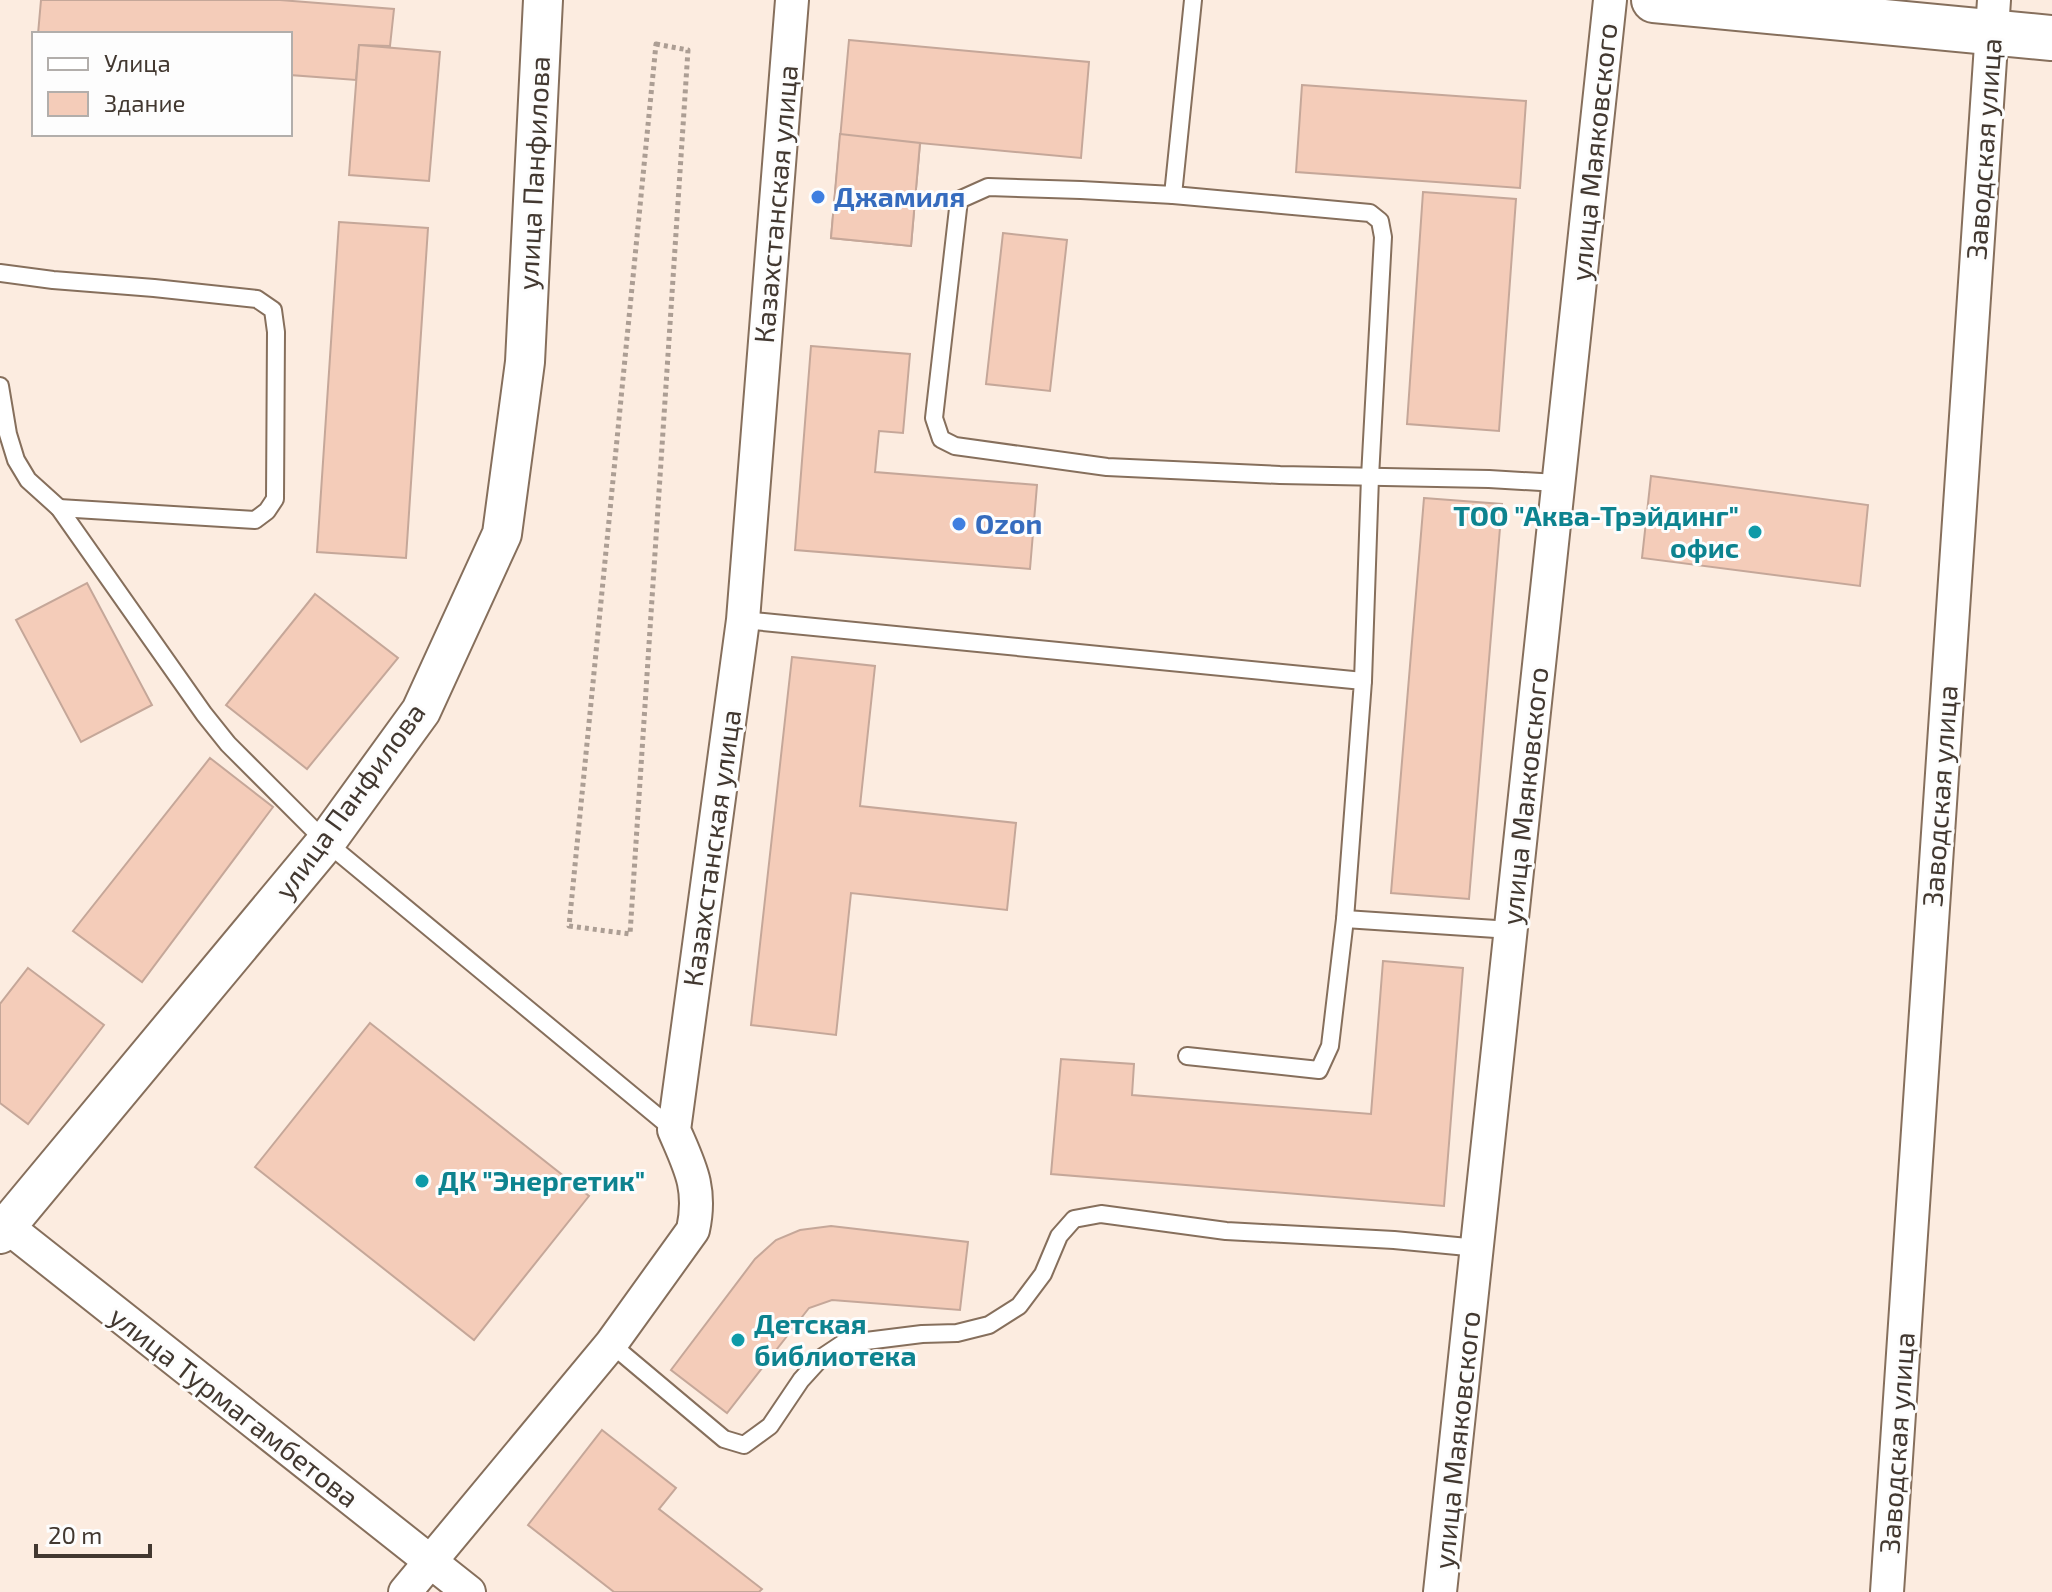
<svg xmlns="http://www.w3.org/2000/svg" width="2052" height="1592" font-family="'Exo 2',sans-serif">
	<rect width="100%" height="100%" fill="#fcece0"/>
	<!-- building -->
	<g fill="#f4ccb9" stroke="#c5a799" stroke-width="2">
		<polygon points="41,0 280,0 394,9 390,46 359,45 356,80 290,75 290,34 38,34"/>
		<polygon points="849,40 1089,62 1081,158 920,143 911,246 831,238"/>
		<polygon points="359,45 440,52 429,181 349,175"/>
		<polygon points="1302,85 1526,101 1520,188 1296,172"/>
		<polygon points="840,134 920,143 911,246 831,238"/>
		<polygon points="1423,192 1516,199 1499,431 1407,424"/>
		<polygon points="339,222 428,228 406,558 317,552"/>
		<polygon points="1003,233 1067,240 1050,391 986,384"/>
		<polygon points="811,346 910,354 903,433 879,431 875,472 1037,485 1030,569 795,550"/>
		<polygon points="1651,476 1868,505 1860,586 1642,558"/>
		<polygon points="1424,498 1502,504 1469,899 1391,893"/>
		<polygon points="87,583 152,705 81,742 16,620"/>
		<polygon points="315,594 398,658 307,769 226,705"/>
		<polygon points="792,657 875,666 860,806 1016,823 1007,910 851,893 836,1035 751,1025"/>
		<polygon points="210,758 273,807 142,982 73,931"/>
		<polygon points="1383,961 1463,968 1444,1206 1051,1174 1061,1059 1134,1064 1132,1095 1371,1114"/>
		<polygon points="28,968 104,1025 28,1124 0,1103 0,1004"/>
		<polygon points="370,1023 589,1196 474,1340 255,1167"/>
		<polygon points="831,1226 968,1242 960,1310 832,1300 809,1308 727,1413 671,1370 755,1259 776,1240 800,1230"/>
		<polygon points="602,1430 676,1488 659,1509 762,1589 759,1592 614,1592 528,1525"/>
	</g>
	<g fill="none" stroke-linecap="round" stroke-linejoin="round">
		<!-- service casing -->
		<g stroke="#866f5c" stroke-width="20">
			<g id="service">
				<polyline points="1193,0 1173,195 1081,190 988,187 959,200 934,418 941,439 955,446 1107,467 1280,475 1489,479 1558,483"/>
				<polyline points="1173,195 1370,213 1380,221 1383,237 1370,477 1363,681"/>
				<polyline points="0,273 53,280 154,288 257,299 273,310 276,332 275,499 267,511 255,520 59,508"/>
				<polyline points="0,386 8,434 16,460 28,480 59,508 204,714 228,744 326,842 674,1130"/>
				<polyline points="743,620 1363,681 1345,919 1330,1046 1319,1070 1187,1056"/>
				<polyline points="1345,919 1511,930"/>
				<polyline points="611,1344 724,1439 744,1445 770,1426 801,1380 821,1358 842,1344 922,1334 957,1333 989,1325 1019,1306 1043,1274 1059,1236 1074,1219 1101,1214 1226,1231 1394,1240 1478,1248"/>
			</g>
		</g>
		<!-- minor casing -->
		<g stroke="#866f5c" stroke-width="36">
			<g id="minor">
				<polyline points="0,1221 469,1592"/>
				<path d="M405 1592 611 1344 693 1230C702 1188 690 1167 674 1130L743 620 792 0"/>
				<polyline points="1440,1592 1610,0"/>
				<polyline points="1887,1592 1994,0"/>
			</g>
		</g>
		<!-- tertiary casing -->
		<g stroke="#866f5c" stroke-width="42">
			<polyline id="tertiary" points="0,1234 326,842 421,711 502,534 525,362 543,0"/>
		</g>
		<!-- secondary casing -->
		<g stroke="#866f5c" stroke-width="48">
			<polyline id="secondary" points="1654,0 2052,38"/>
		</g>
		<!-- path -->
		<polygon stroke="#ac9e94" stroke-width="5" stroke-dasharray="4 4" stroke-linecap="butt" points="656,44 688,50 630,934 569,926"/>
		<!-- service -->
		<use href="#service" stroke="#fff" stroke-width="16"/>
		<!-- minor -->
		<use href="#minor" stroke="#fff" stroke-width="32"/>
		<!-- tertiary -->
		<use href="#tertiary" stroke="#fff" stroke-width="38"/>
		<!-- secondary -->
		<use href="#secondary" stroke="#fff" stroke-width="44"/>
	</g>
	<!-- markers -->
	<g fill="#3f7fe0" stroke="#fdfdfd" stroke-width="3">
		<circle cx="818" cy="197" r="8"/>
		<circle cx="959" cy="524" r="8"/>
	</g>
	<g fill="#0f9aa8" stroke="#fdfdfd" stroke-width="3">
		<circle cx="1755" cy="532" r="8"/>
		<circle cx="422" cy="1181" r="8"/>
		<circle cx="738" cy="1340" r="8"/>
	</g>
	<g text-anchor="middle" stroke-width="6" stroke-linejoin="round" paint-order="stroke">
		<!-- street labels -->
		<g font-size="28" fill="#423830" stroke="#fdfdfd">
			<text transform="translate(1984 149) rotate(-86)" y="10">Заводская улица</text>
			<text transform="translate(1594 152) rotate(-84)" y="10">улица Маяковского</text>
			<text transform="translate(534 173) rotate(-87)" y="10">улица Панфилова</text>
			<text transform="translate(776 204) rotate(-85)" y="10">Казахстанская улица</text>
			<text transform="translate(1525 796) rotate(-84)" y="10">улица Маяковского</text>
			<text transform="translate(1940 796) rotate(-86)" y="10">Заводская улица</text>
			<text transform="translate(350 801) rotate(-54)" y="10">улица Панфилова</text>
			<text transform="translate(712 848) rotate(-82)" y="10">Казахстанская улица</text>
			<text transform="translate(234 1407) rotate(38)" y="10">улица Турмагамбетова</text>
			<text transform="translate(1457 1440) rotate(-84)" y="10">улица Маяковского</text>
			<text transform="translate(1897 1443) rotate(-86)" y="10">Заводская улица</text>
		</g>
		<!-- shop labels -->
		<g font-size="28" font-weight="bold" fill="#366cbe" stroke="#fdfdfd" text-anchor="start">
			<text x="834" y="207">Джамиля</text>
			<text x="975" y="534">Ozon</text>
		</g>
		<!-- culture labels -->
		<g font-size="28" font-weight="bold" fill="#0d838f" stroke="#fdfdfd" text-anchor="start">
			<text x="1739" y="526" text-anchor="end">ТОО "Аква-Трэйдинг"<tspan x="1739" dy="32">офис</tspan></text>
			<text x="438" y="1191">ДК "Энергетик"</text>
			<text x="754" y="1334">Детская<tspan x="754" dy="32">библиотека</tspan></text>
		</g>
	</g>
	<!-- legend -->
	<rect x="32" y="32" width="260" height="104" fill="#fdfdfd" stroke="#b2aeab" stroke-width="2"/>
	<rect x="48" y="58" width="40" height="12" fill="#ffffff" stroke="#b2aeab" stroke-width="2"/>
	<text x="104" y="72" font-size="24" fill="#423830">Улица</text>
	<rect x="48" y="92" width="40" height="24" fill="#f4ccb9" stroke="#b2aeab" stroke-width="2"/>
	<text x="104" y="112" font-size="24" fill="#423830">Здание</text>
	<!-- scale -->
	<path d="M36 1544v12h114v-12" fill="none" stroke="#423830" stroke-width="4"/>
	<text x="48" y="1544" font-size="24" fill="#423830" stroke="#fdfdfd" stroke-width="6" paint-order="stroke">20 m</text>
</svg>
